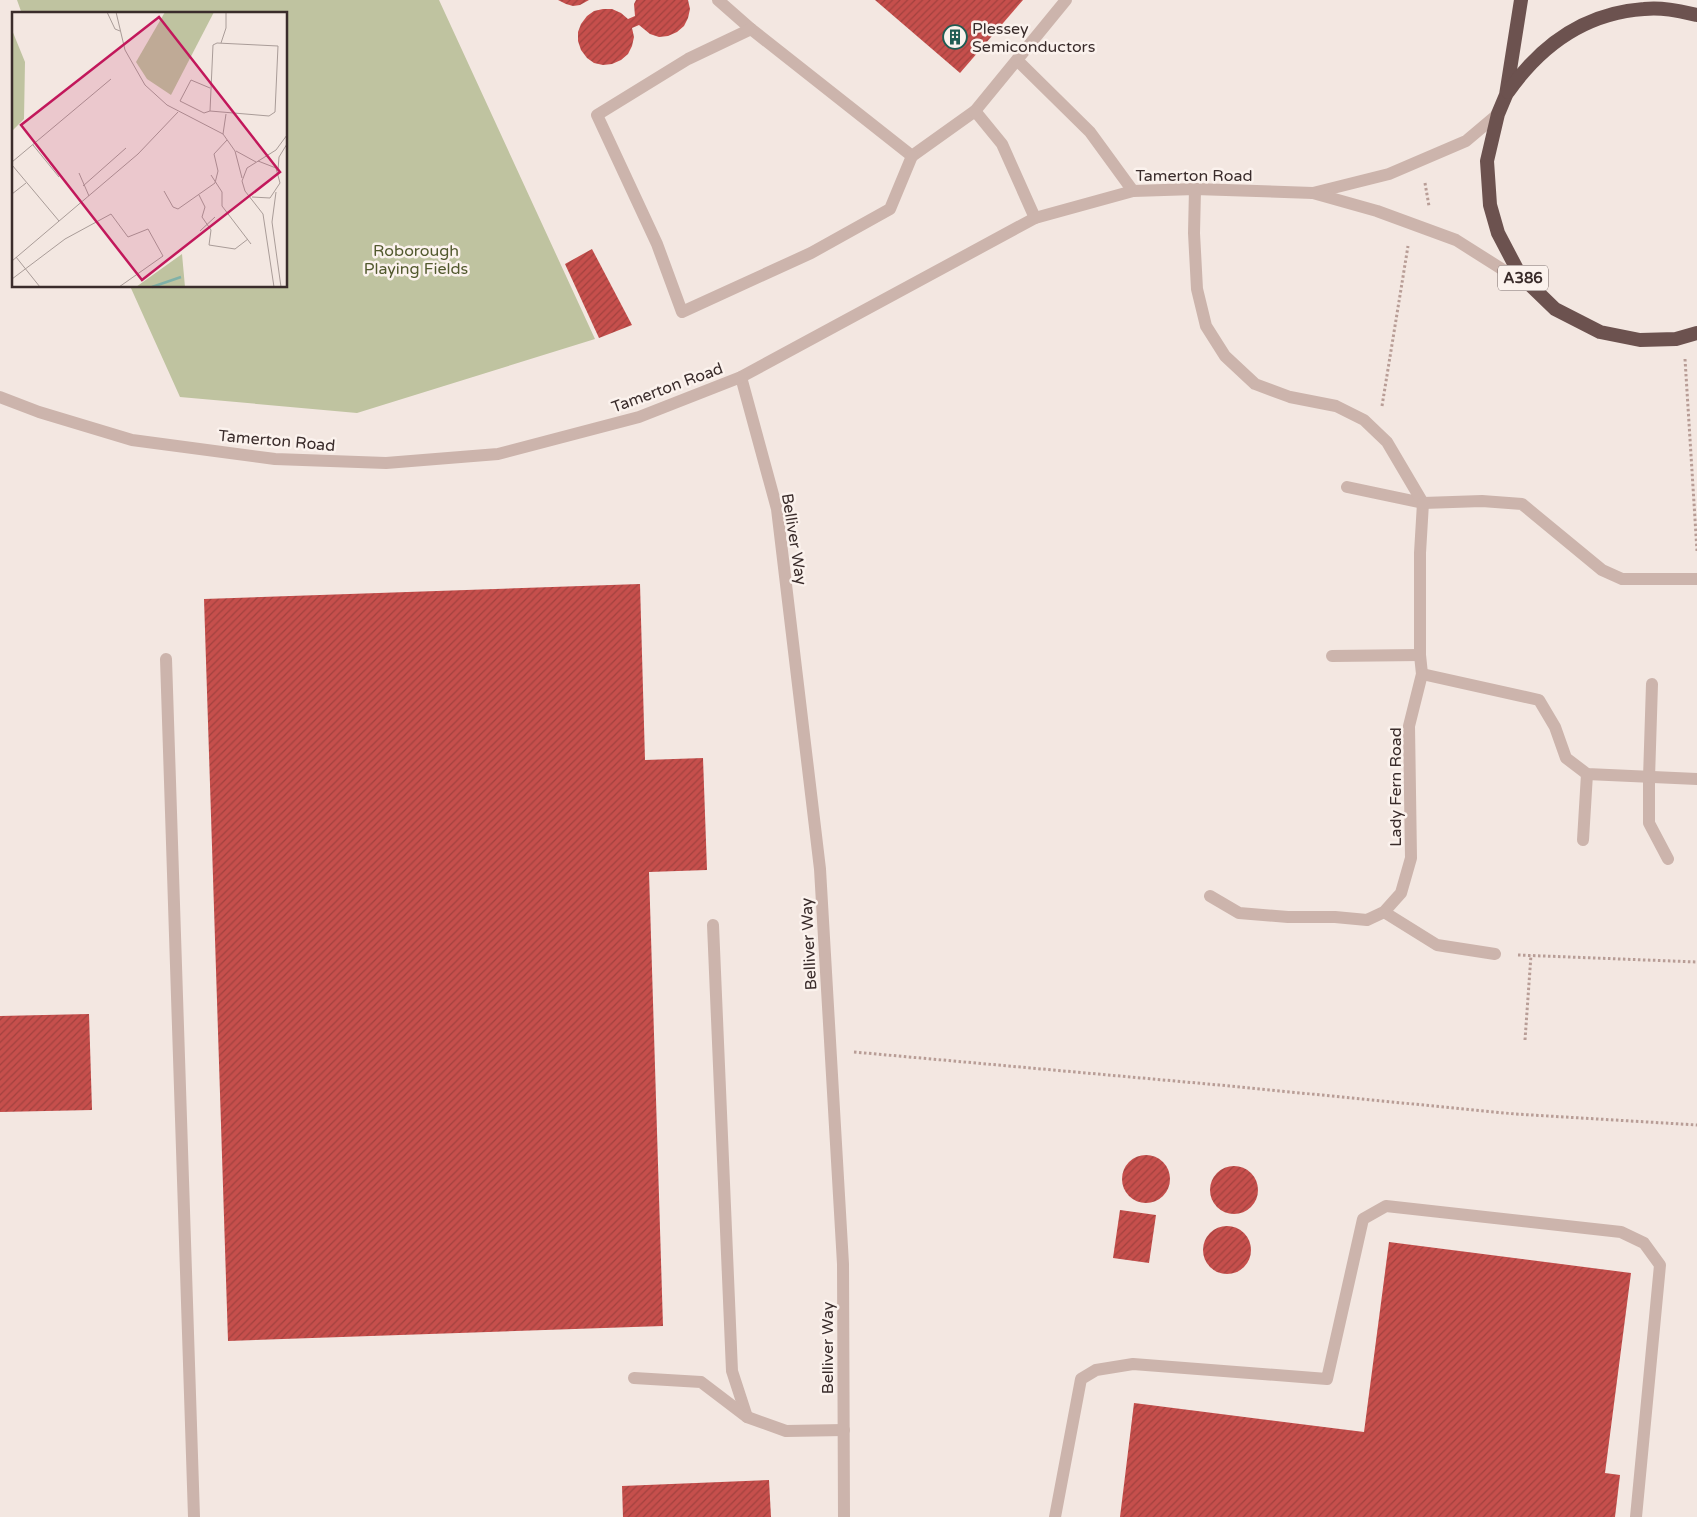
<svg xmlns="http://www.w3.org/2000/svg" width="1697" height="1517" font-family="'Varela Round',sans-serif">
	<defs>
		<pattern id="building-hatch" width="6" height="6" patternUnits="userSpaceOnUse" patternTransform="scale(1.25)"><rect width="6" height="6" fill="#c64f4c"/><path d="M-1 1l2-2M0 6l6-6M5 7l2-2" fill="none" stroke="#a2423f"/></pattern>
	</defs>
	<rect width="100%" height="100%" fill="#f3e7e1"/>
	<!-- green -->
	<polygon fill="#bfc3a0" points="17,0 439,0 595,339 357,413 180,397 130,286 286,286 286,14 22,14"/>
	<!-- building -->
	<g fill="url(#building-hatch)">
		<polygon points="558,0 589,0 580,5 573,6 566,4"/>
		<polygon points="636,0 688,0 690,9 688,18 684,26 677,32 668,36 659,37 650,34 639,25 632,28 634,37 632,46 628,54 621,60 612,64 603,65 594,63 587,58 581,50 578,41 578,32 581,24 587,16 594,11 603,9 612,9 621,13 628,19 635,16 634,4"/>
		<polygon points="875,0 1023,0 960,73"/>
		<polygon points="592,249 632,325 599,338 565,264"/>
		<polygon points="640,584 645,760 703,758 707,870 649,872 663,1326 228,1341 204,599"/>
		<polygon points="89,1014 92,1110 0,1112 0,1016"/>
		<circle cx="1146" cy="1179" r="24"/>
		<circle cx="1234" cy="1190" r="24"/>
		<polygon points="1120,1210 1156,1215 1149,1263 1113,1258"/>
		<circle cx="1227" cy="1250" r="24"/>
		<polygon points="1389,1242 1631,1273 1605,1473 1620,1475 1615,1517 1120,1517 1134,1403 1364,1432"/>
		<polygon points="769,1480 771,1517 623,1517 622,1486"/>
	</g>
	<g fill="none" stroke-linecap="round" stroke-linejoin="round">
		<!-- path -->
		<g stroke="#b89d96" stroke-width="3" stroke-dasharray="2.5 2.5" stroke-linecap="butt">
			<polyline points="1425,183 1429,206"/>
			<polyline points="1685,359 1697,551"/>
			<polyline points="1382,406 1408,246"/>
			<polyline points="1518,955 1697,962"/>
			<polyline points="1525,1040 1531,955"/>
			<polyline points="854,1052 1219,1085 1515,1114 1697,1125"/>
		</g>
		<!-- service -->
		<g stroke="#ccb4ac" stroke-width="12">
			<polyline points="718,0 751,29 912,156 975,111 1066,0"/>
			<polyline points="751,29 688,59 597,115 657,244 682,312 811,253 890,209 912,156"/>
			<polyline points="1017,60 1090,132 1133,191"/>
			<polyline points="975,111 1002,144 1035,218"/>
			<polyline points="1347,487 1423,503"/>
			<polyline points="1332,656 1420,655"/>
			<polyline points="166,659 194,1517"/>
			<polyline points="1652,684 1649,778 1649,823 1668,859"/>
			<polyline points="1583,840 1587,774"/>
			<polyline points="713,925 732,1371 747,1417"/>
			<polyline points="634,1378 701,1382 747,1417 786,1431 844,1430"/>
			<polyline points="1055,1517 1081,1379 1096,1370 1133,1364 1327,1379 1363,1219 1386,1206 1621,1232 1644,1243 1660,1265 1636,1517"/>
		</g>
		<!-- minor -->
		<g stroke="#ccb4ac" stroke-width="12">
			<polyline points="1195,189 1194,233 1197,289 1206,326 1225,356 1255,384 1290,397 1336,406 1364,420 1387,442 1423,503 1420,553 1420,655 1422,674 1409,726 1411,858 1401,893 1384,912 1367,920 1335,917 1288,917 1239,913 1210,896"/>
			<polyline points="1313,193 1389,174 1466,141 1498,114"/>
			<polyline points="741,377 777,509 820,869 843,1264 844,1517"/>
			<polyline points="0,397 39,412 132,440 275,459 386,463 498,454 639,417 741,377 1035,218 1133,191 1195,189 1313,193 1377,211 1456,240 1527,285"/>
			<polyline points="1423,503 1482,501 1522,504 1602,570 1622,579 1697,579"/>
			<polyline points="1422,674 1539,700 1555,727 1566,758 1587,774 1697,779"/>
			<polyline points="1384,912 1437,945 1495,954"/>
		</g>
		<!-- trunk -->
		<g stroke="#6c524f" stroke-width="14">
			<polyline points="1521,0 1506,95 1498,114 1487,161 1490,205 1498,233 1520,275 1555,309 1600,332 1640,340 1676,339 1697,333"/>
			<path d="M1508 92C1541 45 1585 13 1644 9 1662 7 1679 11 1697 15"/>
		</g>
	</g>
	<!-- icons -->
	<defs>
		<g id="building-ring" transform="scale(1.25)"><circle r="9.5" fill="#fbf2ed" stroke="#205c53" stroke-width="1.5"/><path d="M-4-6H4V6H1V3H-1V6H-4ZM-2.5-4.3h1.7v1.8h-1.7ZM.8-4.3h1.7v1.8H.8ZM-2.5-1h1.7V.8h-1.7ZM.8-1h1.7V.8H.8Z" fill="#205c53"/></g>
	</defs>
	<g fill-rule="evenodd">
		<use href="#building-ring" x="955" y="37"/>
	</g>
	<g text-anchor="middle" stroke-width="5" stroke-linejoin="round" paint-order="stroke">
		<!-- shield labels -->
		<rect fill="#fbf2ed" stroke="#746765" stroke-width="1" x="1498" y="265.5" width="50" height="25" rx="4"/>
		<g font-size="15" font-weight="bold" fill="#3a2c2b">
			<text x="1523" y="283">A386</text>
		</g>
		<!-- poi labels -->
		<g font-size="16" fill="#3a2c2b" stroke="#fbf2ed" text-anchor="start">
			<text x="972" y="34">Plessey<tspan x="972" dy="18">Semiconductors</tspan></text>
		</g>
		<!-- street labels -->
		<g font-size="16" fill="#3a2c2b" stroke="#fbf2ed">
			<text x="1194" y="181">Tamerton Road</text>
			<text transform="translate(667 387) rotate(-20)" y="6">Tamerton Road</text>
			<text transform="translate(277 440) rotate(5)" y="6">Tamerton Road</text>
			<text transform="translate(795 539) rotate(81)" y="6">Belliver Way</text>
			<text transform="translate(1395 787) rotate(-90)" y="6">Lady Fern Road</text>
			<text transform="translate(808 944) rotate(-93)" y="6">Belliver Way</text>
			<text transform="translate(827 1348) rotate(-90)" y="6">Belliver Way</text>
		</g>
		<!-- park labels -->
		<g font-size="16" fill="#52592e" stroke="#fbf2ed">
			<text x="416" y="256">Roborough<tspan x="416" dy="18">Playing Fields</tspan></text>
		</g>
	</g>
	<!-- overview -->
	<g transform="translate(12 12)">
		<rect width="275" height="275" fill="#f3e7e1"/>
		<path d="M0 18 13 50 12 107 0 119ZM170 242 173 275H124Z" fill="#bfc3a0"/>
		<path d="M153 0H202L159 83 135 67 124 50Z" fill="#bfc3a0"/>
		<path fill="none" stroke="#7fb1a8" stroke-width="2.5" d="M140 275 169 265"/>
		<path fill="none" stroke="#a99c98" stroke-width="1" d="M95 0 103 17 108 19M104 0 113 38 133 73 155 93 211 122 223 139 230 166M205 31 266 34 263 100 257 104 198 99 201 33ZM209 31 214 16V0M198 99 192 101 168 89 179 68 198 76M211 122 214 102M21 133 47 165M224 139 244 150M0 150 99 67M0 153 47 209M266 158 267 145 275 132M67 161 77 184M199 163 210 180V194L239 232M71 174 114 136M152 179 161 195 166 197 203 171 206 159 202 142 215 128M264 180 260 210 269 275M0 182 14 171M187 183 193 195 190 205 199 218 197 233 223 237 236 227M240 185 258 186 268 171 264 156 246 149M188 219 203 205M4 245 28 275M0 249 126 142 166 100M0 267 53 227 99 202 116 225 136 217 151 244 107 275M262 275 251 202 233 179 230 169 235 156 264 138 275 123"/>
		<path fill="#c2185b" fill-opacity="0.15" stroke="#c2185b" stroke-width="2.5" d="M147 5 268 160 130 268 9 113Z"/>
		<rect width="275" height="275" fill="none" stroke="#3a2c2b" stroke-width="2.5"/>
	</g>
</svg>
